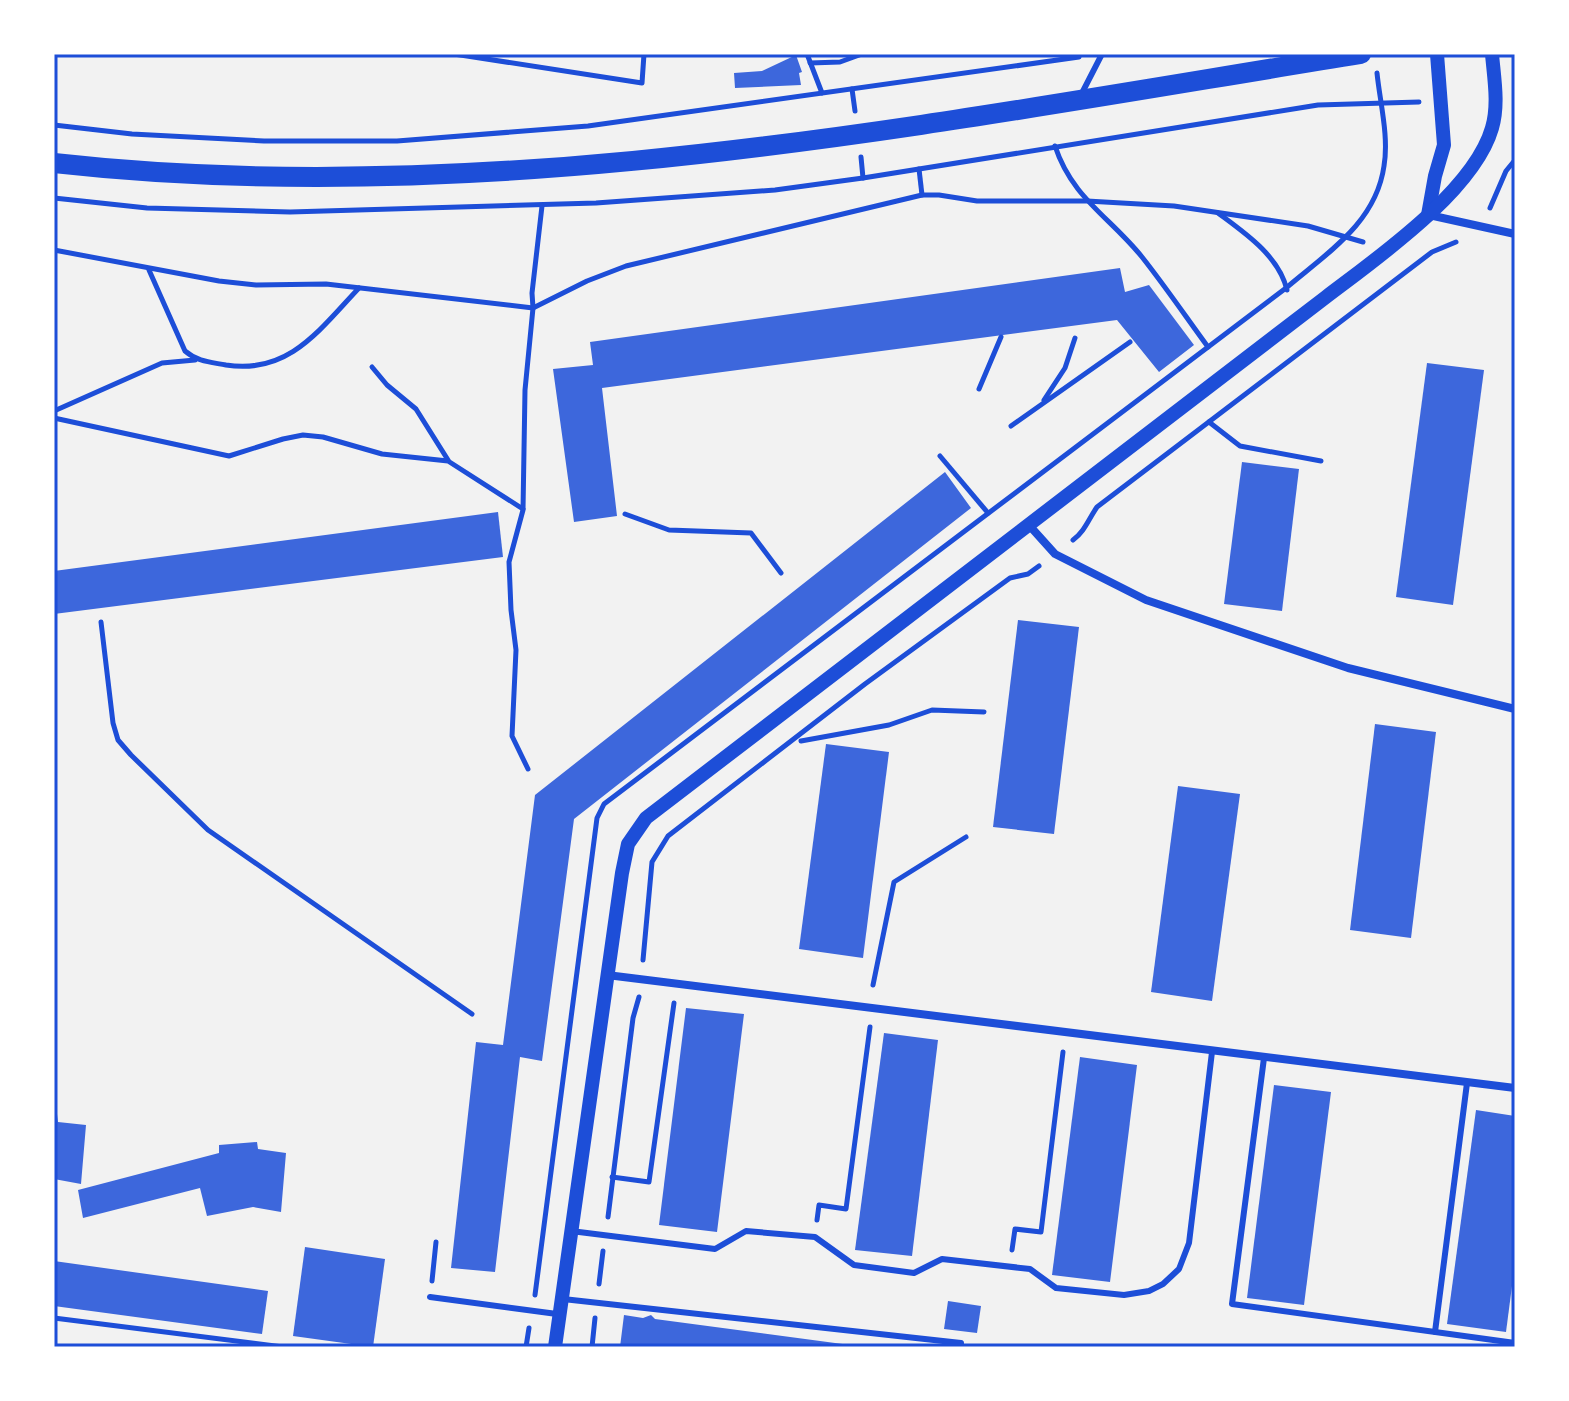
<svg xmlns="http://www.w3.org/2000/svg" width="1569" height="1401" font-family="Merriweather,serif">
	<rect width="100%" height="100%" fill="#f2f2f2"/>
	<!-- building -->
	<g fill="#3d67dc">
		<polygon points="796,55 802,72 799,73 801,85 735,88 734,73 762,71"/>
		<polygon points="1120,268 1125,292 1149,285 1194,345 1159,372 1117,320 602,388 617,516 574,522 553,369 593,365 590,342"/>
		<polygon points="1427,363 1484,370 1453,605 1396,597"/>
		<polygon points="1242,462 1299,469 1282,611 1224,604"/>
		<polygon points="945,472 971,508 574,819 542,1061 520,1057 495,1272 451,1268 476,1042 503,1045 535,795"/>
		<polygon points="498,512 503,557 54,614 54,571"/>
		<polygon points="1018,620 1079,627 1054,834 993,827"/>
		<polygon points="1375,724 1436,732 1411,938 1350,930"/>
		<polygon points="826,744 889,752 863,958 799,949"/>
		<polygon points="1178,786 1240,794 1212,1001 1151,992"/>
		<polygon points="686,1008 744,1014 717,1232 659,1225"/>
		<polygon points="884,1033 938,1040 912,1256 855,1250"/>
		<polygon points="1080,1057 1137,1065 1110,1282 1052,1275"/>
		<polygon points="1274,1085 1331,1092 1304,1305 1247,1298"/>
		<polygon points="1476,1110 1515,1116 1515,1263 1506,1332 1447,1324"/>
		<polygon points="54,1114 57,1114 58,1122 86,1125 81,1184 54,1179"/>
		<polygon points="257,1142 258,1149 286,1153 281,1212 253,1207 207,1216 200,1188 83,1218 78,1190 219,1153 219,1145"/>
		<polygon points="305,1247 385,1259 373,1347 293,1336"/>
		<polygon points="54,1261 268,1291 262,1334 54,1306"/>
		<polygon points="948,1301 981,1306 977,1333 944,1329"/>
		<polygon points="624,1315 643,1318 651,1315 655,1319 865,1347 620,1347"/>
	</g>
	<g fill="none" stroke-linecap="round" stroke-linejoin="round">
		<!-- path -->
		<g stroke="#1d4ed8" stroke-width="5">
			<polyline points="454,54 642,83 644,54"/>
			<polyline points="807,54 822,93"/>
			<polyline points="810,63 840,62 862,54"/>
			<polyline points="852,89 855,111"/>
			<polyline points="54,125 132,134 264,141 397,141 588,126 1079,57"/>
			<path d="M1055 146C1072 198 1110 217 1142 257 1165 286 1186 317 1208 347"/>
			<polyline points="861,157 863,178"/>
			<polyline points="919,169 922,195"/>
			<polyline points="54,198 147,208 290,212 596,203 775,190 863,178 1318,105 1419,102"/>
			<polyline points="1490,208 1506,171 1515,160"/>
			<path d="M1218 213C1245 233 1279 256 1287 290"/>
			<polyline points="54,250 219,281 256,285 326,284 533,308 587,281 626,266 922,195 939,195 977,201 1087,201 1174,206 1308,226 1363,242"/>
			<path d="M149 270 185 351C198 362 210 362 226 365 289 375 320 329 359 288"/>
			<polyline points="372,367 387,385 416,409 448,460"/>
			<polyline points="979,389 1001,337"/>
			<polyline points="1044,400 1065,368 1075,338"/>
			<polyline points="54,411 162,363 195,360"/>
			<polyline points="54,418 229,456 283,439 303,435 323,437 382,454 448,461 523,509"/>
			<polyline points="1209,422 1240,446 1321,461"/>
			<polyline points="1011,426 1130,342"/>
			<polyline points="940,456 988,513"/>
			<polyline points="625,514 669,530 751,533 781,573"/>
			<path d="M1073 540C1085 531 1088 520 1097 507L1432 252 1456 242"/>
			<polyline points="101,622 113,723 118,740 131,755 208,830 472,1014"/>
			<polyline points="801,741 889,725 932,710 984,712"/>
			<polyline points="528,769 512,736 516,650 511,610 509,562 523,510 525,390 533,308 532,293 542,206"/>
			<polyline points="643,960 652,862 668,836 865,684 1010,578 1028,574 1039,566"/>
			<polyline points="873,985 894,882 966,837"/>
			<polyline points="612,1177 649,1182 674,1003"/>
			<polyline points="608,1217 633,1018 639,997"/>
			<polyline points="817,1220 819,1205 846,1209 870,1027"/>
			<polyline points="1012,1250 1015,1229 1041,1232 1063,1052"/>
			<polyline points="432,1281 436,1242"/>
			<polyline points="599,1284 603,1251"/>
			<path d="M535 1295 597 818 604 804 1286 288C1327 253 1376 223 1384 166 1389 136 1380 103 1377 73"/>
			<polyline points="54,1318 283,1347"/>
			<polyline points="526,1347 529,1328"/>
			<polyline points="592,1347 595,1318"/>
		</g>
		<!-- service -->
		<g stroke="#1d4ed8" stroke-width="6">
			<polyline points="1082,93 1102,54"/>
			<polyline points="1264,1058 1232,1304 1515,1343"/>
			<polyline points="571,1231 715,1249 746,1231 815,1237 854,1265 914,1273 942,1259 1030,1269 1056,1288 1124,1295 1149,1291 1163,1284 1179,1269 1189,1243 1212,1052"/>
			<polyline points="430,1297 557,1314"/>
			<polyline points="563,1299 961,1343 961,1347"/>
			<polyline points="1435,1332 1467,1083"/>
		</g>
		<!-- minor -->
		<g stroke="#1d4ed8" stroke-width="8">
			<polyline points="1429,215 1515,234"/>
			<polyline points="1028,524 1055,554 1146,600 1348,668 1515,709"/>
			<polyline points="607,975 1515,1088"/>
		</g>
		<!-- tertiary -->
		<g stroke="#1d4ed8" stroke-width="14">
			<polyline points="1428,215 1435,176 1444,145 1437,54"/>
			<path d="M555 1347 622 873 628 844 646 818 1326 297C1377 258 1474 191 1492 128 1499 104 1494 78 1492 54"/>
		</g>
		<!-- primary -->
		<path stroke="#1d4ed8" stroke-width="20" d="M54 163C491 212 931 123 1361 54"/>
	</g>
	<!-- border -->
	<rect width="1569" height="1401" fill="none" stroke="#ffffff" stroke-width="112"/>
	<rect x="56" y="56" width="1457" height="1289" fill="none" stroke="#1d4ed8" stroke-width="3"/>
</svg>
